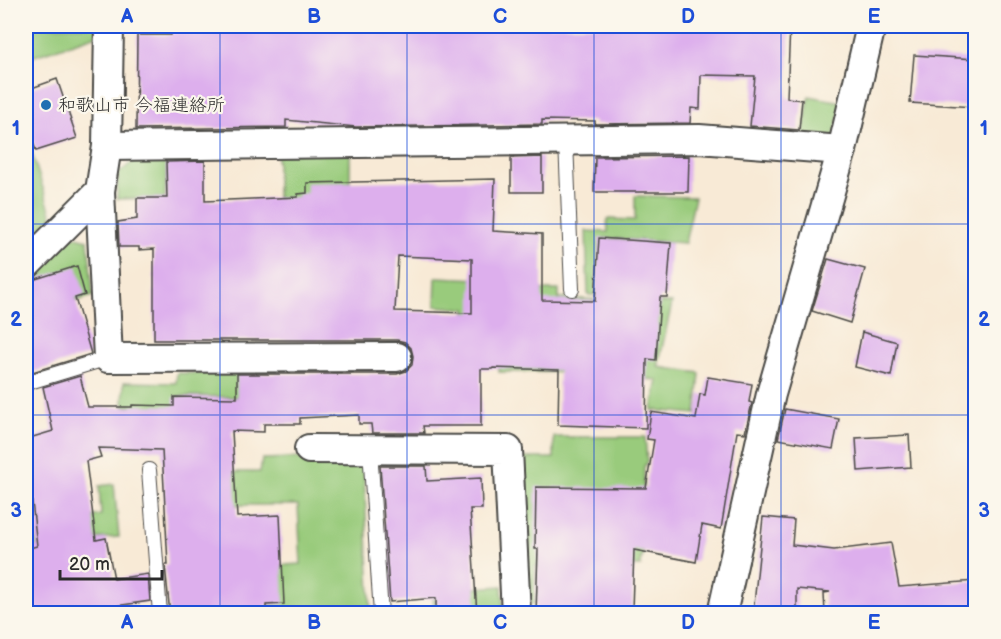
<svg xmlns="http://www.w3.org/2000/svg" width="1001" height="639" font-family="'Balsamiq Sans','Klee One',sans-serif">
	<rect width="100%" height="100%" fill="#fbf7ec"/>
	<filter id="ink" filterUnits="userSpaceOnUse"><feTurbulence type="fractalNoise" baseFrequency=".0167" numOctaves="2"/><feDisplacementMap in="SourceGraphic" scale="12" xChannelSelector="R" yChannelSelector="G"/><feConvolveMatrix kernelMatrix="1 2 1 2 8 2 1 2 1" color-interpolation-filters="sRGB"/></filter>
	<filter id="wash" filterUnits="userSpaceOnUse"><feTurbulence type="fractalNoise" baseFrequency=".008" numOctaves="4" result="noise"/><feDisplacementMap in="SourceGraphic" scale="24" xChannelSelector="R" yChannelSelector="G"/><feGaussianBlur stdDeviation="1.35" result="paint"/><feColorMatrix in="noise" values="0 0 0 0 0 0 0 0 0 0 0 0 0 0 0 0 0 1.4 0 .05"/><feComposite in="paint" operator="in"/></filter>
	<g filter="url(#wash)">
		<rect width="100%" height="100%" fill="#f8ead6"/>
		<!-- green -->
		<g fill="#99cb7b" stroke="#627b53" stroke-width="1.5">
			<polygon points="26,26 97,26 97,35 26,59"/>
			<polygon points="809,96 842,102 834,137 803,135"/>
			<polygon points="26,135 52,216 26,249"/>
			<rect x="277" y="153" width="73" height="98"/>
			<polygon points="137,158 167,158 165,198 117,199 118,174"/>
			<polygon points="635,196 695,197 685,243 604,238 600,295 588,295 586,231 608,232 607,219 635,220"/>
			<polygon points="70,235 88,240 93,296 26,316 26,282"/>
			<polygon points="436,277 503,280 502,290 559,290 559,298 672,303 658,367 700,373 696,414 652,410 658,380 554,372 499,372 499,328 466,327 466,309 435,306"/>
			<polygon points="177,373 244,374 244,397 177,396 176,408 123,406 124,382 176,383"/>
			<polygon points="554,437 645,437 647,461 644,467 643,557 641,558 641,566 535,566 534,604 524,604 518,458 554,458"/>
			<polygon points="363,456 371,613 270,613 269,602 216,569 301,564 298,505 215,505 213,472 260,472 262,459"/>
			<polygon points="26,483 41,546 26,549"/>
			<polygon points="114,484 119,537 60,541 56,523 101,515 99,486"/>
			<polygon points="502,586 504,613 434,613 433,591"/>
		</g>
		<g id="blocks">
			<!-- building -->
			<g fill="#ddafed" fill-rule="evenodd">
				<polygon points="171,26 276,26 304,27 304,26 790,26 787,98 802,100 799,130 750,126 755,76 701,75 700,109 691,108 690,123 595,124 595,121 542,120 542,124 356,127 286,120 286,127 136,129 137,35 171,35"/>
				<polygon points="914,55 975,59 974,107 910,103"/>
				<polygon points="57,79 77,138 36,151 26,120 26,90"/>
				<polygon points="689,156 688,192 594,192 595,157"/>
				<polygon points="542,157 542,192 511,192 511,158"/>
				<path d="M205 161V201L298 197V194L307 193V183L495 179 493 231 542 234V300L595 301 599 238 671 243 667 297H660L656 360 647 359 646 428 558 425 559 370 493 368 492 369H481V426H423L424 433H372L371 424H359V415L300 418V424H264V432L232 431 237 517 280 515 284 604 266 605V614H170L165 565H168L162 450 98 448 101 457 86 461 96 540 106 538 114 579 148 574 150 601 88 610V614H26V549L37 546 29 475 26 476V439L53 431 43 387 80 376 88 407H132V405L174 406V397L237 398V374H397L406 371 412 365 413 356 411 348 405 342 397 340H154V249L139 250V247H119L118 222 137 219V198H167L166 162ZM398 256 472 259V313L395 311Z"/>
				<polygon points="828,259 865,269 850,323 812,311"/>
				<polygon points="77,266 85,295 75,298 91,354 26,374 26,282"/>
				<polygon points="862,332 897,342 891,376 855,367"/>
				<polygon points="708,377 752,384 749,402 752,403 745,433 737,432 721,529 702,525 696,562 634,550 632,611 602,610 602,614 536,614 538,549 535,549 536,487 646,488 654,440 647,439 651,412 696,419 700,394 705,395"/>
				<polygon points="785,409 839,419 833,449 778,439"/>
				<polygon points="909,435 911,467 858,471 856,438"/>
				<polygon points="380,466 426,466 427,481 481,478 482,509 470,509 477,614 436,614 436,598 390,602"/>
				<polygon points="763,517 794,520 792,545 834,550 891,543 899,587 975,581 975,614 825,614 824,593 830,592 797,589 797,614 753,614"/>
			</g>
		</g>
	</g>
	<g filter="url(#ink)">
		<use href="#blocks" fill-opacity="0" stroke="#4a4845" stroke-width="1.5"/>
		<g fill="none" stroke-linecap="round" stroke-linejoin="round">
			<!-- service casing -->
			<g stroke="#4a4845" stroke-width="16">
				<g id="service">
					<polyline points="566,141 572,289"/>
					<polyline points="26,383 108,358"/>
					<polyline points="370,449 381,614"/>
					<polyline points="149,470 160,614"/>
				</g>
			</g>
			<!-- minor casing -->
			<g stroke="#4a4845" stroke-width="32">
				<g id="minor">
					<polyline points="107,146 699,139 842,150"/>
					<polyline points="100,191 108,358 397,357"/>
					<polyline points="26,265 100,191 107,146 109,26"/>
					<polyline points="309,449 508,450 516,614"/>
					<polyline points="722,614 771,394 842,150 871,26"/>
				</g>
			</g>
			<!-- service -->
			<use href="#service" stroke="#fff" stroke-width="14"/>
			<!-- minor -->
			<use href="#minor" stroke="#fff" stroke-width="28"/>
		</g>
	</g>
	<!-- grid -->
	<path fill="none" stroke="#1d4ed8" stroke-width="1.5" stroke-opacity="0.55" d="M220 26V614M407 26V614M594 26V614M781 26V614M26 224H976M26 415H976"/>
	<!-- markers -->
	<circle fill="#1f6fb2" stroke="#fbf7ec" stroke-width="2" cx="46" cy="105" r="6"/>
	<g text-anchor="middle" stroke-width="4.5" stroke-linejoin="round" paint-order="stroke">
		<!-- poi labels -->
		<g font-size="18" fill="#2b2b2b" stroke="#fbf7ec" text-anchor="start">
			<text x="58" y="111">和歌山市 今福連絡所</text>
		</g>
	</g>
	<!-- margin -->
	<rect width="1001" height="639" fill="none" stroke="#fbf7ec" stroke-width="66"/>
	<!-- scale -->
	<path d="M60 570v9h102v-9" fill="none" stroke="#2b2b2b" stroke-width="3"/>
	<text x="69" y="570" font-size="18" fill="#2b2b2b" stroke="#fbf7ec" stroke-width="4.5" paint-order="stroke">20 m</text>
	<rect x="33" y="33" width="935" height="573" fill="none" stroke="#1d4ed8" stroke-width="2"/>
	<g font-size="20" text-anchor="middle" font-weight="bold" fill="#1d4ed8">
		<text x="127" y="23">A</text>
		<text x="314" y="23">B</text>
		<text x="500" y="23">C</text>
		<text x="688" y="23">D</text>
		<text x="874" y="23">E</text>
		<text x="16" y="135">1</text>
		<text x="984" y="135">1</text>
		<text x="16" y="326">2</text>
		<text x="984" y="326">2</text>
		<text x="16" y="517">3</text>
		<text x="984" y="517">3</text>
		<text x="127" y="629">A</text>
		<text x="314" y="629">B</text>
		<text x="500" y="629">C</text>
		<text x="688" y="629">D</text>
		<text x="874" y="629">E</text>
	</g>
</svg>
